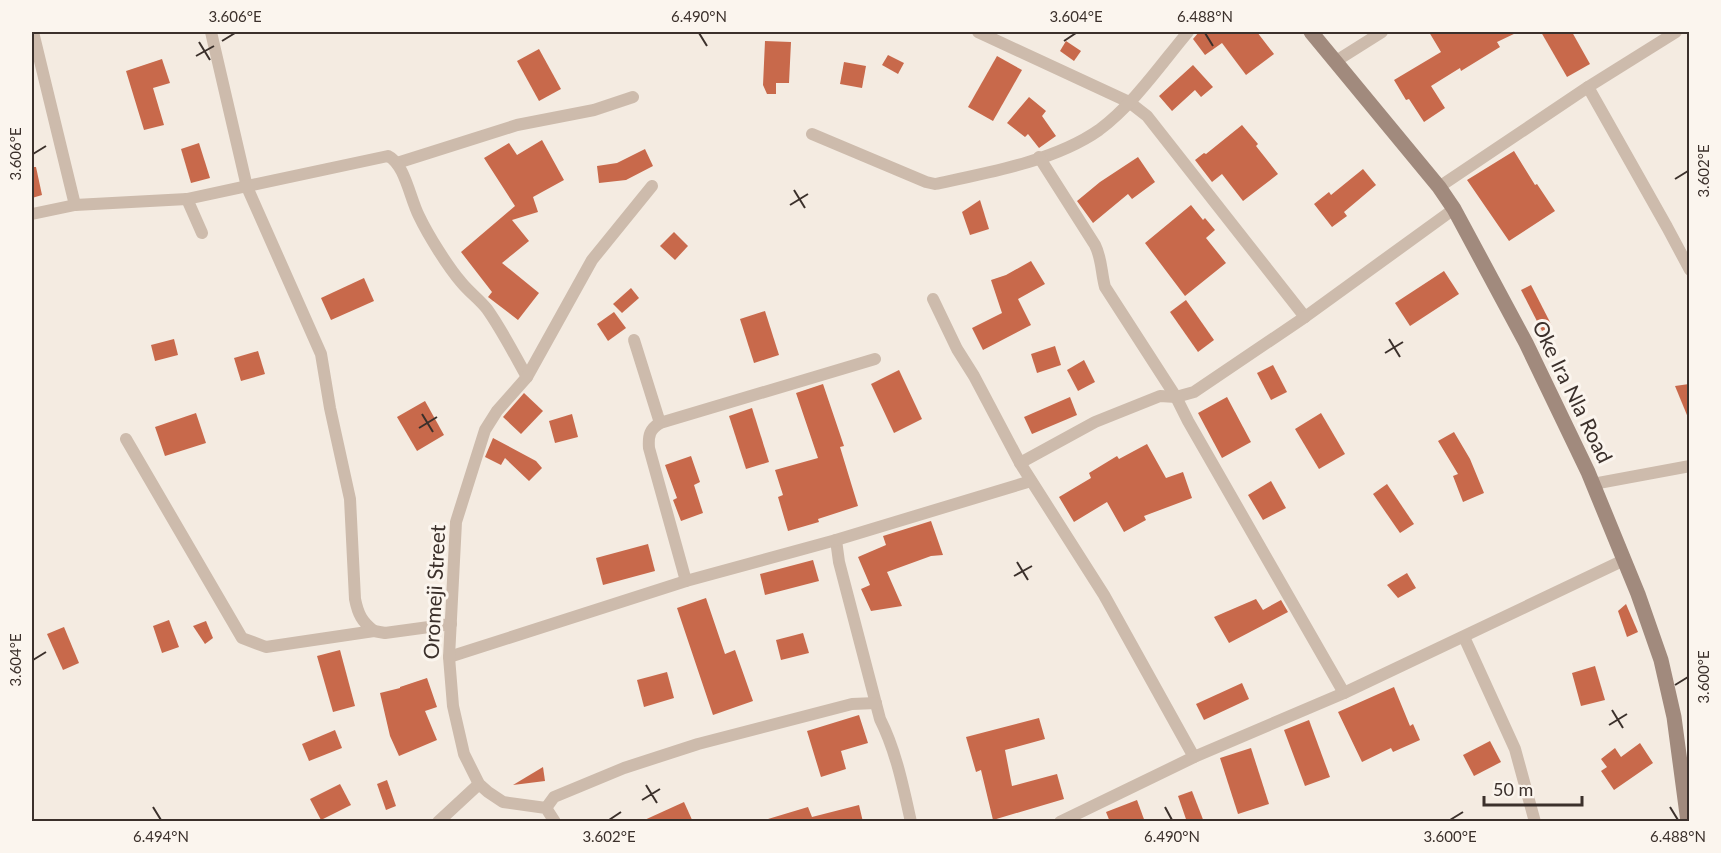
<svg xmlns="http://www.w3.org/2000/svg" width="1721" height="853" font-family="Lato,sans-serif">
	<rect width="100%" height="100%" fill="#f4ebe1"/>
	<!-- building -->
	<g fill="#c8694b">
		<polygon points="1199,32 1257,32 1274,54 1246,75 1222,43 1205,55 1193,39"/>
		<polygon points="1429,32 1518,32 1497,42 1500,47 1461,71 1460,68 1431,86 1445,108 1424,122 1409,99 1406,100 1394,80 1441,52"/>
		<polygon points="1541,32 1572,32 1590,64 1567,77"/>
		<polygon points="765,41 791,42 789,83 776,83 776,94 767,94 763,85"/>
		<polygon points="1066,41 1081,51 1074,61 1060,51"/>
		<polygon points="539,49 561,89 539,101 517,61"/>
		<polygon points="888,55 904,63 898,74 882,65"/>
		<polygon points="997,56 1022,70 993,121 968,107"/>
		<polygon points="162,59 170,83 153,88 164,125 144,130 126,71"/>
		<polygon points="844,62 866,66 862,88 840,84"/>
		<polygon points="1193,65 1213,87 1201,97 1195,90 1172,111 1159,96"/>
		<polygon points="1029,97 1046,111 1042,116 1056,136 1039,148 1028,134 1025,137 1007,123"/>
		<polygon points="1242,125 1258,144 1256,146 1278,174 1243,201 1222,174 1212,182 1195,160 1204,153 1206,154"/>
		<polygon points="542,140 564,180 533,197 538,212 512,220 529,241 502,263 539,293 518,320 488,297 492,292 461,252 515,206 484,158 509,143 517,155"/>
		<polygon points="199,143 210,178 191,183 181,149"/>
		<polygon points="645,149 653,166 626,180 599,183 597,166 617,163"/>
		<polygon points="1514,151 1535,185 1537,184 1555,211 1509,241 1467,180"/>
		<polygon points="1138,157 1155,182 1132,199 1128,194 1093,223 1077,201 1100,182"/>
		<polygon points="32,167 36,167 42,195 32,198"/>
		<polygon points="1363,169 1376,185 1344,212 1347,216 1332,227 1314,204 1329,192 1331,195"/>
		<polygon points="980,200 989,229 970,235 962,212"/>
		<polygon points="1191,205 1203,220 1205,218 1215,230 1206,238 1226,263 1185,296 1145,243"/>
		<polygon points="674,232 688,246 675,260 660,246"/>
		<polygon points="1031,261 1045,284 1018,299 1031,325 983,350 972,328 1002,313 991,280 1006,275"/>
		<polygon points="1444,271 1459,294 1410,326 1395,303"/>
		<polygon points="364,278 374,301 331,320 321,298"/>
		<polygon points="1531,285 1552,326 1542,331 1521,290"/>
		<polygon points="631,288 639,298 622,313 613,304"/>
		<polygon points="1186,300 1214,340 1198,352 1170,312"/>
		<polygon points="765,311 779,355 754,363 740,319"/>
		<polygon points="614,312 626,328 608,341 597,324"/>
		<polygon points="174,339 178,355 155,361 151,345"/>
		<polygon points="1055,346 1061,365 1037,373 1031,354"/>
		<polygon points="258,351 265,374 241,381 234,358"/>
		<polygon points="1084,360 1095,382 1078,391 1067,370"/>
		<polygon points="1273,365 1287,392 1271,400 1257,373"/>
		<polygon points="899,370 922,419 894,433 871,384"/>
		<polygon points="823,384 844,446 840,447 858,506 818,519 819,522 788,531 778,497 783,495 775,470 818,458 796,393"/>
		<polygon points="1689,384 1689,420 1675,386"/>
		<polygon points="524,393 543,411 521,434 503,417"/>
		<polygon points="1070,397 1077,415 1032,434 1024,417"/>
		<polygon points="1227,397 1251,442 1222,458 1198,413"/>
		<polygon points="425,401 444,435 417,451 397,417"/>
		<polygon points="752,408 769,462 746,469 729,416"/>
		<polygon points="196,413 206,443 165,456 155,427"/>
		<polygon points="1321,413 1345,454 1319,469 1295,429"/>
		<polygon points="572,414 578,437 555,443 549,421"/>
		<polygon points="1454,432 1470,459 1484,493 1463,502 1453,476 1458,474 1438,441"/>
		<polygon points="493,438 536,461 542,468 529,481 505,458 501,465 485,457"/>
		<polygon points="1147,444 1166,478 1183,472 1192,498 1144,516 1146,520 1124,532 1107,502 1074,522 1059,497 1091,478 1089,473 1117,456 1119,459"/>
		<polygon points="691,456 700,482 694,485 703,513 681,521 673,500 677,498 665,465"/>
		<polygon points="1271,481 1286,508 1263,520 1248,495"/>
		<polygon points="1387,484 1414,524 1400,533 1373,494"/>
		<polygon points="931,521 943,555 931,556 887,572 902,606 871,611 861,589 870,585 858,557 886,545 883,536"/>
		<polygon points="648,544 655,571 603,585 596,558"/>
		<polygon points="813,560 819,581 765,595 760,574"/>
		<polygon points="1407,573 1416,588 1398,598 1387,585"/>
		<polygon points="706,598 725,654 735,650 753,701 713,715 677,608"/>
		<polygon points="1256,599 1263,610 1281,600 1288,612 1229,643 1214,617"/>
		<polygon points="1626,604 1638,632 1627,637 1618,611"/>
		<polygon points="169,620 179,647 162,653 153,626"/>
		<polygon points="206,621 213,638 205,644 193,626"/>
		<polygon points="64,627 79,663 63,670 47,634"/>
		<polygon points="803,633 809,653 781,660 776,640"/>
		<polygon points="340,650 355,706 333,712 317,656"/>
		<polygon points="1595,666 1605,700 1581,706 1572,673"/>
		<polygon points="667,672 674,698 644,707 637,680"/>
		<polygon points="427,678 437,707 425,711 437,740 399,756 390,736 380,693 400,688 400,687"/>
		<polygon points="1242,683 1249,699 1204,720 1196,704"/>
		<polygon points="1394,687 1410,726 1413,724 1420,740 1393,752 1391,748 1362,762 1338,712"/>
		<polygon points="859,715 868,743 841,751 846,769 821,777 807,731"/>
		<polygon points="1039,718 1045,739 1005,750 1012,786 1057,774 1064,799 993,820 981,770 976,772 966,737"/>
		<polygon points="1309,720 1330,777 1305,786 1284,730"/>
		<polygon points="335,730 342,748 309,761 302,744"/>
		<polygon points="1490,741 1501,762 1474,776 1463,755"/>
		<polygon points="1640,743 1653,763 1614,790 1601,771 1607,767 1601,759 1615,748 1621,757"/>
		<polygon points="1251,748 1269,804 1238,814 1220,758"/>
		<polygon points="543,767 545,781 513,785"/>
		<polygon points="387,780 396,806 386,810 377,784"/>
		<polygon points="340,784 351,805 321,820 310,799"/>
		<polygon points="1192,791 1204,822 1187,822 1178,796"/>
		<polygon points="1137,800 1145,822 1110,822 1106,812"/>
		<polygon points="684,802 693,822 640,822"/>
		<polygon points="859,805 863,822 768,822 768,819 808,807 812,817"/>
	</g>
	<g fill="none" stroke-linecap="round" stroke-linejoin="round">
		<!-- street -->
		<g stroke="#cdbbac" stroke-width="12">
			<polyline points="33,32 75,205"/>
			<path d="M211 32 247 187 321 354 330 408 350 499 355 599C358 614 362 622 374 631"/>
			<polyline points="978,32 1129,102 1147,116 1305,317"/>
			<polyline points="1336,61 1382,32"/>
			<polyline points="1588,87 1667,227 1690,270"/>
			<path d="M812 134 926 182 935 184C987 173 1055 161 1099 130 1134 104 1161 64 1188 32"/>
			<path d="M1039 157 1095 245C1102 259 1101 272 1105 287L1176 397 1188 421 1344 693"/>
			<polyline points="397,163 517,125 594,110 633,97"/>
			<polyline points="1439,187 1588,87 1676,32"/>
			<polyline points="187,199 202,233"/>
			<path d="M32 214 75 205 187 199 388 156C405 164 410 199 419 216 428 235 448 267 461 282 469 292 479 299 487 309 502 330 514 354 527 377"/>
			<polyline points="933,299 957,349 974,376 1020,463 1104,595 1194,757"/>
			<polyline points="634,340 660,423"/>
			<polyline points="126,439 242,638 266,647 374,631 385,633 451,624"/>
			<polyline points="1020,463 1095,422 1160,396 1176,397 1194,392 1305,317 1454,209"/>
			<polyline points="1593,484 1690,466"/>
			<path d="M836 540 839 562 880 719C896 751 903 786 911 822"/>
			<path d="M686 581 649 448C648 435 650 429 660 423L875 359"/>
			<polyline points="1464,637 1515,749 1535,822"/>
			<polyline points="449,657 686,581 836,540 1031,481"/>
			<polyline points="546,808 554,797 624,768 698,744 852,704 876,703"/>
			<polyline points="438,822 479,784"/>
			<polyline points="555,822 546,808 503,802 488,792 479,784 464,754 453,706 449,657 456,522 485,430 497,411 527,377 592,260 652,186"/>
			<polyline points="1060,822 1194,757 1344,693 1624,560"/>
		</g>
		<!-- secondary -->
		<polyline stroke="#a18a7d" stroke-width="15" points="1311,32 1439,187 1454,209 1526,343 1588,472 1638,594 1661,660 1674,717 1688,822"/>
	</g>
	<!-- ticks -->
	<path fill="none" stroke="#3b302b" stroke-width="2" d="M699 33 707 46M1205 33 1213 46M222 41 235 33M1064 41 1076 33M199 42 210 60M196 56 214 46M33 154 46 146M1675 179 1688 171M794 190 805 208M790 205 808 194M1389 339 1400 357M1385 353 1403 342M422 414 433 432M419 428 437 417M1017 562 1028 580M1014 576 1032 566M33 660 46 652M1675 685 1688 677M1612 710 1623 728M1609 725 1627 714M646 785 657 803M642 800 660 789M153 807 161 820M1165 807 1172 820M1670 807 1678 820M609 820 621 812M1450 820 1463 812"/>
	<g text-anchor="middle" stroke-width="6" stroke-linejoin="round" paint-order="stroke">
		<!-- street labels -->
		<g font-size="21" fill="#3b302b" stroke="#fbf5ee">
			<text transform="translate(1572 392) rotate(64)" y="7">Oke Ira Nla Road</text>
			<text transform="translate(435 592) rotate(-87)" y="7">Oromeji Street</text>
		</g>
	</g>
	<!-- border -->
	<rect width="1721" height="853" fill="none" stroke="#fbf5ee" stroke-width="66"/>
	<!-- scale -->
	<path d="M1484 796v9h98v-9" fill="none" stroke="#3b302b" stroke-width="3"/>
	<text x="1493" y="796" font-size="18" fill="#3b302b" stroke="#fbf5ee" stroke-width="4.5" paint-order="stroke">50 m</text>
	<rect x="33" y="33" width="1655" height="787" fill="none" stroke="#3b302b" stroke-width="2"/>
	<g font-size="15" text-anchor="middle" fill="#3b302b">
		<text x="235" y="22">3.606°E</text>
		<text x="699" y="22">6.490°N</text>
		<text x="1076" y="22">3.604°E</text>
		<text x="1205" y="22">6.488°N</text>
		<text transform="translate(16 154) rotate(-90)" y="5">3.606°E</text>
		<text transform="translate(1704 171) rotate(-90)" y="5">3.602°E</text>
		<text transform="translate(16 660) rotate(-90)" y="5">3.604°E</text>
		<text transform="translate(1704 677) rotate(-90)" y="5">3.600°E</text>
		<text x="161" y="842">6.494°N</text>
		<text x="609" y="842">3.602°E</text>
		<text x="1172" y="842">6.490°N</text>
		<text x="1450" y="842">3.600°E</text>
		<text x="1678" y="842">6.488°N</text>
	</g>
</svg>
